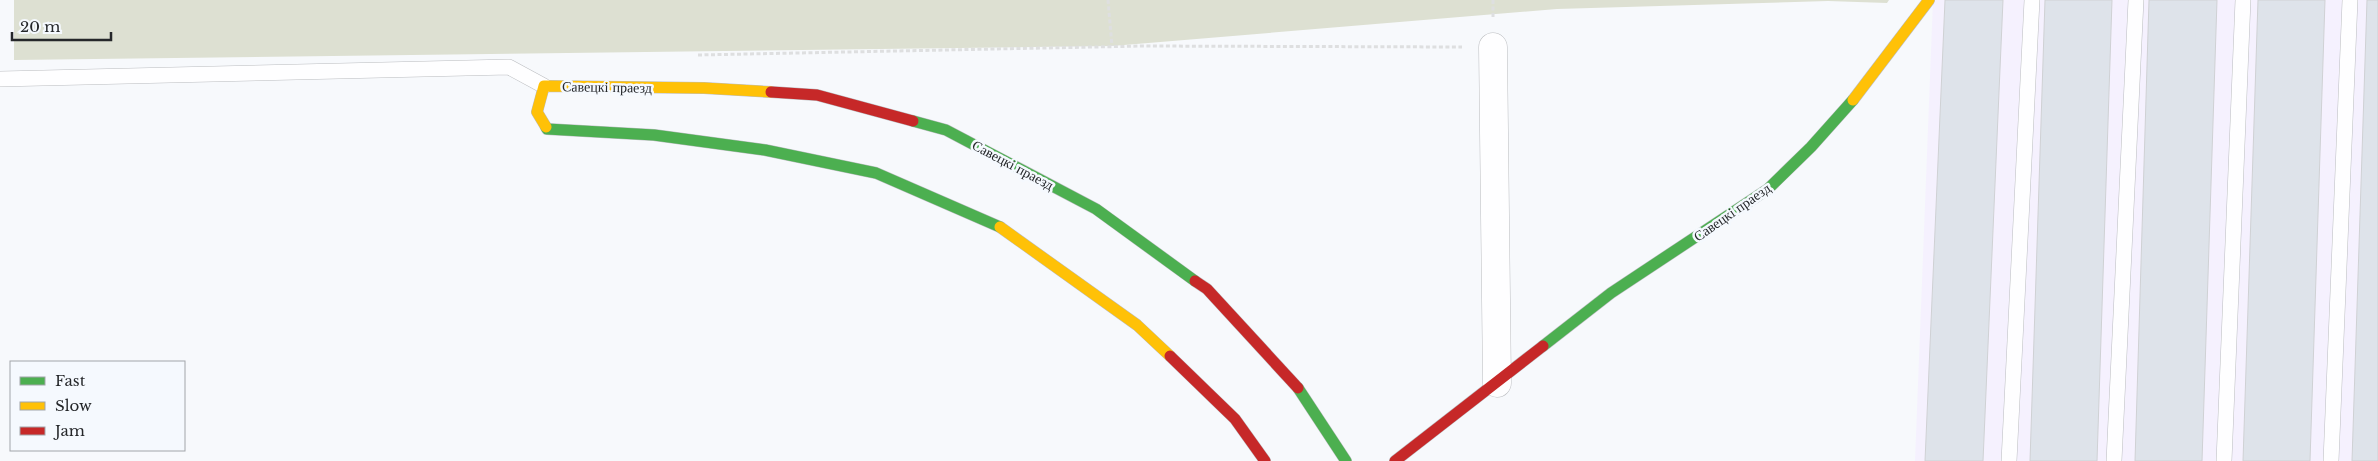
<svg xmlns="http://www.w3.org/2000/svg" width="2378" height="461" font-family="'Libre Baskerville',serif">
	<rect width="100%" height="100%" fill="#f7f9fc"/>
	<!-- industrial -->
	<polygon fill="#f5f1fe" points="1933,0 2378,0 2378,461 1915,461"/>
	<!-- green -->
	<polygon fill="#dde0d2" points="14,0 1889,0 1887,3 1828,1 1557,9 1112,46 14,60"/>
	<!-- building -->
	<g fill="#dee3ea" stroke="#cfd1d4">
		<polygon points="1945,0 2003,0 1983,461 1925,461"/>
		<polygon points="2045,0 2112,0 2097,461 2030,461"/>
		<polygon points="2149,0 2217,0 2202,461 2135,461"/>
		<polygon points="2258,0 2325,0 2310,461 2243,461"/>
		<polygon points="2367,0 2378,0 2378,461 2352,461"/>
	</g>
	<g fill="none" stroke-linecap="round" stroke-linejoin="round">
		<!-- lane casing -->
		<g stroke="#bbbdc0" stroke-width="16">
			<g id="lane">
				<polyline points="0,79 509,67 544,86"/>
				<polyline points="2009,461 2032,0"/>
				<polyline points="2114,461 2136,0"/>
				<polyline points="2224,461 2243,0"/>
				<polyline points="2331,461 2350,0"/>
			</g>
		</g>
		<!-- street casing -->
		<g stroke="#bbbdc0" stroke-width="29">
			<polyline id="street" points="1493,47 1497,383"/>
		</g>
		<!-- fast casing -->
		<g stroke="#bbbdc0" stroke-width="12">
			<g id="fast">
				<polyline points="913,121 946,130 1096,209 1195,281"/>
				<polyline points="546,127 547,129 654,135 765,150 876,173 1000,227"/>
				<polyline points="1543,346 1611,293 1768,189 1811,147 1853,100"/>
				<polyline points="1298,388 1346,461"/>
			</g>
		</g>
		<!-- slow casing -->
		<g stroke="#bbbdc0" stroke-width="12">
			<g id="slow">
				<polyline points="1853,100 1929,0"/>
				<polyline points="546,127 537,112 544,86 704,88 771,92"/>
				<polyline points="1000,227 1137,325 1170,356"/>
			</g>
		</g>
		<!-- jam casing -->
		<g stroke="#bbbdc0" stroke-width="12">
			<g id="jam">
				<polyline points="771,92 817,95 913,121"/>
				<polyline points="1195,281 1207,289 1298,388"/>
				<polyline points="1170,356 1235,419 1265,461"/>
				<polyline points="1395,461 1543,346"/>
			</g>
		</g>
		<!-- path -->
		<g stroke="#dedfe0" stroke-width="3" stroke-dasharray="4 2.5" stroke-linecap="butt">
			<polyline points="1108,0 1112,46"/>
			<polyline points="1493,0 1493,17"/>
			<polyline points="698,55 1143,46 1462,47"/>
		</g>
		<!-- lane -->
		<use href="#lane" stroke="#fefeff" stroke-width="15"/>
		<!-- street -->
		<use href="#street" stroke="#fefeff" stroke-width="28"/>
		<!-- fast -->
		<use href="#fast" stroke="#4caf50" stroke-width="11"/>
		<!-- slow -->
		<use href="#slow" stroke="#ffc107" stroke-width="11"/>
		<!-- jam -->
		<use href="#jam" stroke="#c62828" stroke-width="11"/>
	</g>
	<g text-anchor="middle" stroke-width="5" stroke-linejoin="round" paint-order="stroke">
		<!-- street labels -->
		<g font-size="14" fill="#25272a" stroke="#f5f9fe">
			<text transform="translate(607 87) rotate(1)" y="5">Савецкі праезд</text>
			<text transform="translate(1013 165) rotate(28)" y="5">Савецкі праезд</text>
			<text transform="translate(1732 212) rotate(-35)" y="5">Савецкі праезд</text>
		</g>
	</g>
	<!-- legend -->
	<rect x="10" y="361" width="175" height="90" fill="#f5f9fe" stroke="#a2a5a9"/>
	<rect x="20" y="377" width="25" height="8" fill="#4caf50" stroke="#a2a5a9"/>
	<text x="55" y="386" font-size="15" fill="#25272a">Fast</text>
	<rect x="20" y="402" width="25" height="8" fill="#ffc107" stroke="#a2a5a9"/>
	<text x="55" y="411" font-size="15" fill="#25272a">Slow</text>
	<rect x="20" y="427" width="25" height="8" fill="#c62828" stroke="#a2a5a9"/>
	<text x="55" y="436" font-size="15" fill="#25272a">Jam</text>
	<!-- scale -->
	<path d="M12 32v8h99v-8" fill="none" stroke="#25272a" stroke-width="2.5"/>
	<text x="20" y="32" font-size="15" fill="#25272a" stroke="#f5f9fe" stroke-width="4" paint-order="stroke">20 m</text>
</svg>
